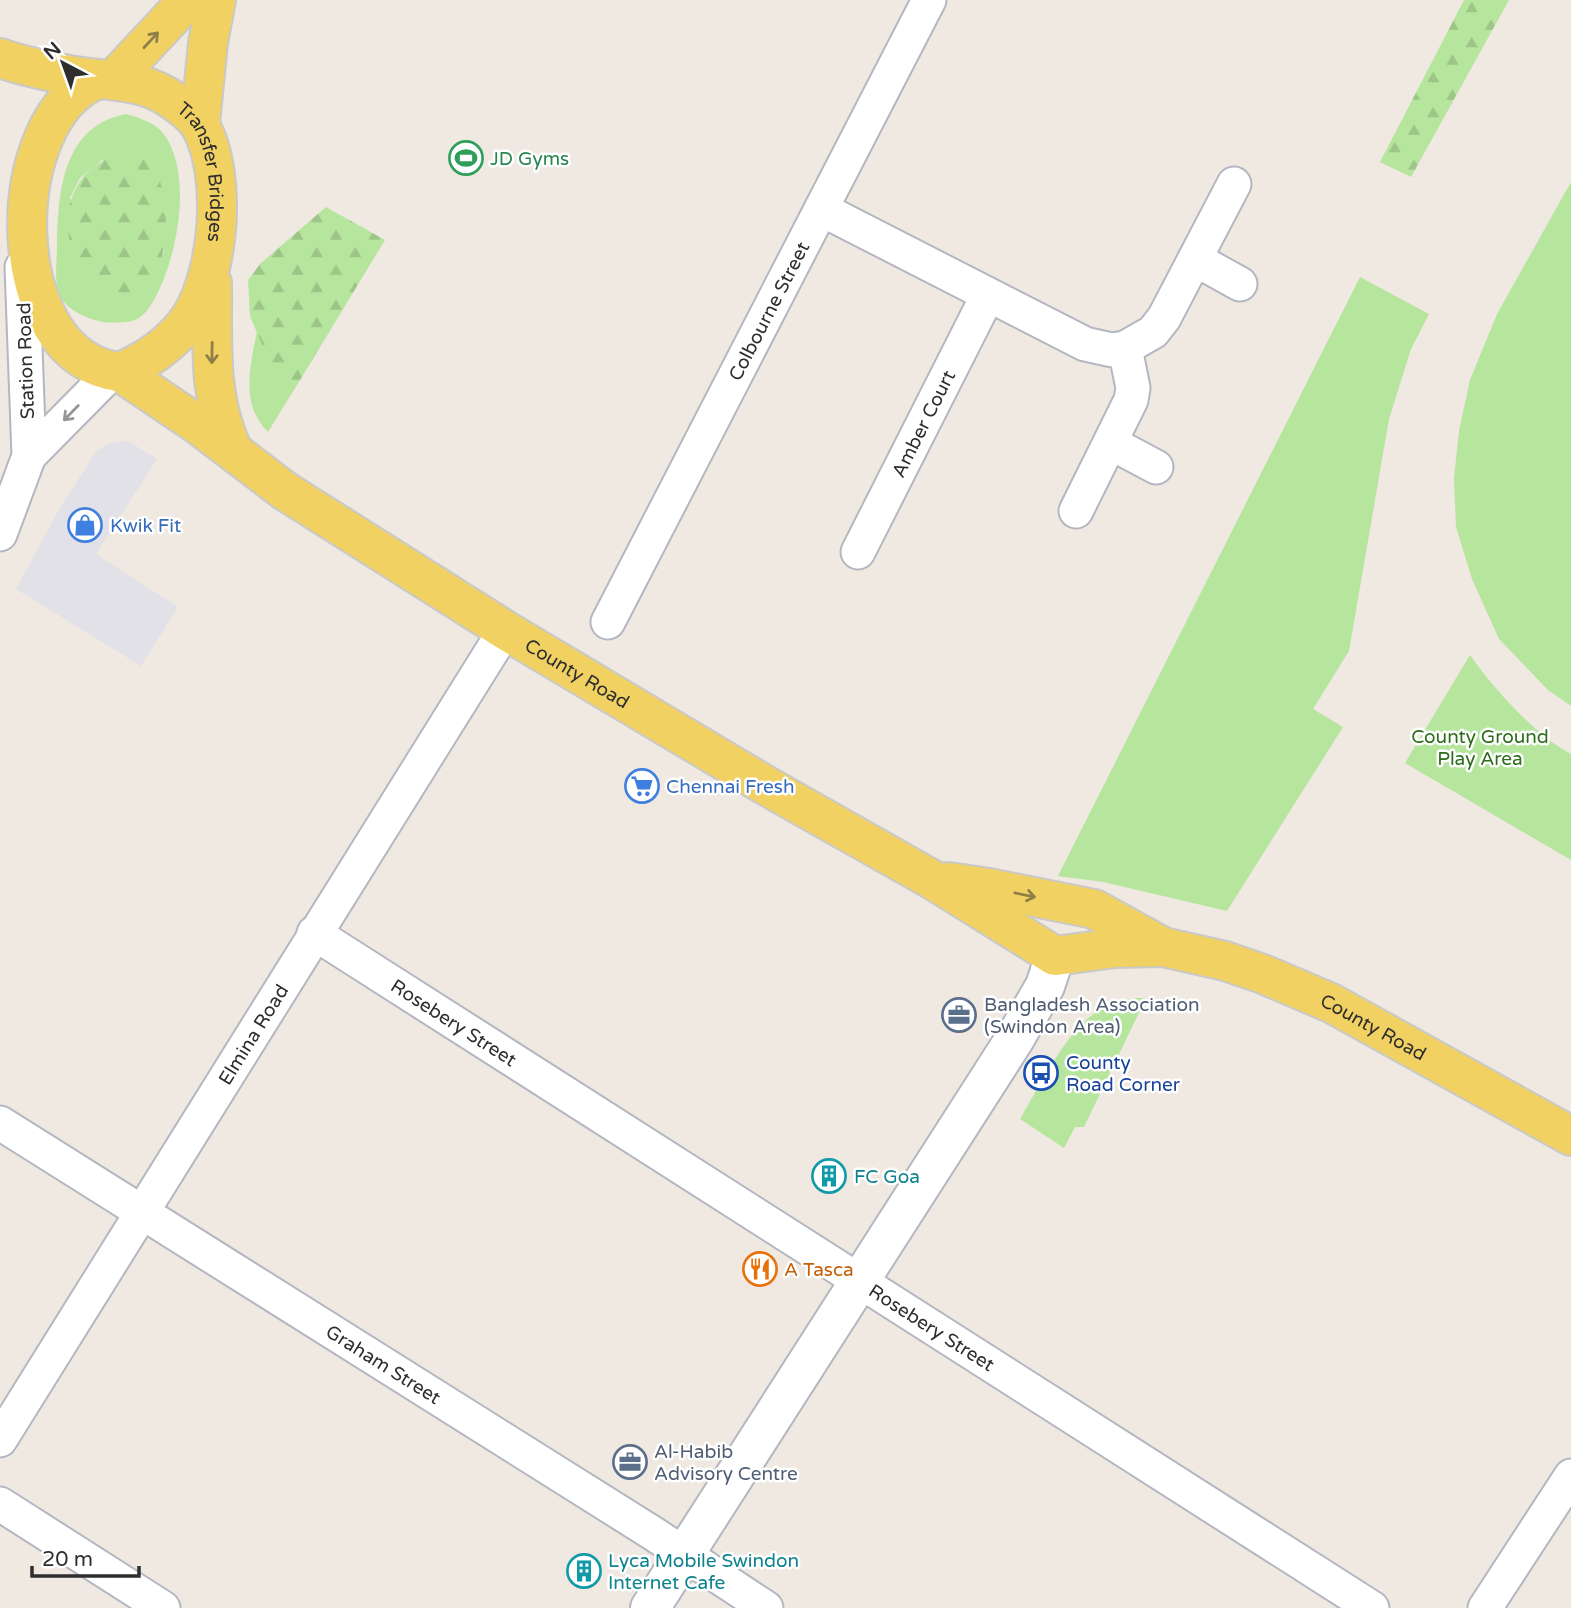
<svg xmlns="http://www.w3.org/2000/svg" width="1571" height="1608" font-family="'Varela Round',sans-serif">
	<defs>
		<pattern id="forest-firs" width="22" height="20" patternUnits="userSpaceOnUse" patternTransform="scale(1.75)"><rect width="22" height="20" fill="#b6e59e"/><path d="M5 1l3.5 6h-7zM16 11l3.5 6h-7z" fill="#9dc588"/></pattern>
	</defs>
	<rect width="100%" height="100%" fill="#efe9e1"/>
	<!-- industrial -->
	<polygon fill="#e3e1e8" points="128,441 157,459 96,554 178,607 141,666 16,589 60,508 95,453 108,443"/>
	<!-- green -->
	<g fill="#b6e59e" fill-rule="evenodd">
		<path d="M126 114C139 118 154 122 163 133 193 172 178 252 158 292 153 302 146 316 135 320 127 323 111 323 103 322 87 319 66 310 59 294 54 282 57 261 57 247 58 193 62 126 126 114ZM102 160 164 196V252L143 289 133 295 117 293 70 198 80 178Z"/>
		<polygon points="1571,182 1571,706 1548,690 1499,639 1472,579 1456,527 1454,479 1459,431 1470,380 1497,314"/>
		<polygon points="1360,277 1429,314 1411,349 1389,419 1349,651 1313,709 1343,727 1227,911 1103,882 1058,876"/>
		<path d="M257 331 272 368 297 385 268 432C240 405 250 366 257 331Z"/>
		<path d="M1470 655C1493 688 1536 736 1571 754V860L1405 763Z"/>
		<path d="M1136 998H1146L1084 1127H1075L1064 1148 1020 1119C1038 1089 1064 1036 1091 1016 1104 1005 1119 1000 1136 998Z"/>
	</g>
	<!-- forest -->
	<g fill="url(#forest-firs)">
		<polygon points="1464,0 1509,0 1411,177 1380,162"/>
		<path d="M123 155C131 156 142 156 148 162 175 183 173 289 132 295 125 295 117 293 111 291 49 267 54 165 123 155Z"/>
		<polygon points="326,207 385,240 297,385 272,368 250,316 248,280 260,264"/>
	</g>
	<g fill="none" stroke-linecap="round" stroke-linejoin="round">
		<!-- street casing -->
		<g stroke="#b4b7c1" stroke-width="37">
			<g id="street">
				<polyline points="821,209 1085,344 1112,350 1125,348 1133,388 1131,400 1076,511"/>
				<polyline points="1195,259 1240,284"/>
				<polyline points="1125,348 1153,332 1164,318 1234,184"/>
				<polyline points="1111,443 1156,467"/>
				<polyline points="29,456 113,371"/>
				<polyline points="0,534 29,456 22,267"/>
				<path id="s1" d="M858 552 988 295"/>
				<path id="s2" d="M608 622 929 0"/>
				<path id="s3" d="M314 933 1372 1608"/>
				<path id="s4" d="M0 1123 654 1534 766 1608"/>
				<path id="s5" d="M0 1440 505 630"/>
				<polyline points="0,1504 163,1608"/>
				<polyline points="1485,1608 1571,1476"/>
			</g>
		</g>
		<!-- secondary casing -->
		<g stroke="#b4b7c1" stroke-width="42">
			<polyline id="secondary" points="650,1608 1014,1040 1045,986 1055,956"/>
		</g>
		<!-- primary casing -->
		<g stroke="#c9c9c9" stroke-width="42">
			<g id="primary">
				<path id="s6" d="M0 58C25 67 72 77 99 79 128 82 150 84 174 101 183 107 196 118 201 127 227 175 220 272 190 318 174 342 147 361 120 372 0 359 0 115 99 79"/>
				<polyline points="113,80 188,0"/>
				<polyline points="200,124 208,43 216,0"/>
				<path d="M212 283C213 343 207 393 232 449"/>
				<path id="s7" d="M120 372 197 424 285 491 505 630 765 785 933 880 1055 956 1115 948 1163 947 1225 961 1263 974 1331 1003 1571 1136"/>
				<polyline points="949,882 989,888 1094,909 1163,947"/>
			</g>
		</g>
		<!-- street -->
		<use href="#street" stroke="#fff" stroke-width="33"/>
		<!-- secondary -->
		<use href="#secondary" stroke="#fff" stroke-width="38"/>
		<!-- primary -->
		<use href="#primary" stroke="#f2d163" stroke-width="38"/>
	</g>
	<!-- one-way arrows -->
	<defs><path id="oneway-shaft" d="M-6 0H5M1.5-3L5.5 0L1.5 3" fill="none" stroke-width="1.6" stroke-linecap="round" stroke-linejoin="round" transform="scale(1.75)"/></defs>
	<g stroke="#908048">
		<use href="#oneway-shaft" transform="translate(151 40) rotate(-47)"/>
		<use href="#oneway-shaft" transform="translate(212 353) rotate(91)"/>
		<use href="#oneway-shaft" transform="translate(1025 895) rotate(12)"/>
	</g>
	<use stroke="#969696" href="#oneway-shaft" transform="translate(71 413) rotate(134)"/>
	<!-- icons -->
	<defs>
		<g id="stadium-ring" transform="scale(1.75)"><circle r="9.5" fill="#fff" stroke="#2e9e5b" stroke-width="1.5"/><path d="M0-5a6.5 5 0 1 0 0 10a6.5 5 0 1 0 0-10ZM-3.5-1.8h7v3.6h-7Z" fill="#2e9e5b"/></g>
		<g id="shop-ring" transform="scale(1.75)"><circle r="9.5" fill="#fff" stroke="#3f7fe0" stroke-width="1.5"/><path d="M-5-2.5h2.3a2.7 3.5 0 0 1 5.4 0H5L5.5 6h-11ZM-1.5-2.5h3a1.5 2.3 0 0 0-3 0Z" fill="#3f7fe0"/></g>
		<g id="supermarket-ring" transform="scale(1.75)"><circle r="9.5" fill="#fff" stroke="#3f7fe0" stroke-width="1.5"/><path d="M-6-5.5h2.5l.6 2H6L4.5 2H-2.5L-4.4-4H-6ZM-1.5 3.2a1.3 1.3 0 1 0 .1 0ZM3 3.2a1.3 1.3 0 1 0 .1 0Z" fill="#3f7fe0"/></g>
		<g id="office-ring" transform="scale(1.75)"><circle r="9.5" fill="#fff" stroke="#5c6f8a" stroke-width="1.5"/><path d="M-6-3h4V-5.5h4V-3h4V5H-6ZM-1-4.5V-3h2v-1.5ZM-6 0V1H6V0Z" fill="#5c6f8a"/></g>
		<g id="bus-ring" transform="scale(1.75)"><circle r="9.5" fill="#fff" stroke="#1a4fb4" stroke-width="1.5"/><path d="M-5-6H5V4H4V6H2V4H-2V6H-4V4H-5ZM-3.5-4V0h7V-4ZM-3.5 1.2v1.5H-2V1.2ZM2 1.2v1.5H3.5V1.2Z" fill="#1a4fb4"/></g>
		<g id="building-ring" transform="scale(1.75)"><circle r="9.5" fill="#fff" stroke="#0f9aa8" stroke-width="1.5"/><path d="M-4-6H4V6H1V3H-1V6H-4ZM-2.5-4.3h1.7v1.8h-1.7ZM.8-4.3h1.7v1.8H.8ZM-2.5-1h1.7V.8h-1.7ZM.8-1h1.7V.8H.8Z" fill="#0f9aa8"/></g>
		<g id="restaurant-ring" transform="scale(1.75)"><circle r="9.5" fill="#fff" stroke="#e8710a" stroke-width="1.5"/><path d="M-5-6h1v4h1v-4h1v4h1v-4h1v5L-1.5 .5V6h-2V.5L-5-1ZM5-6V6H3V1.5H1.5Q1.5-4 5-6Z" fill="#e8710a"/></g>
	</defs>
	<g fill-rule="evenodd">
		<use href="#stadium-ring" x="466" y="158"/>
		<use href="#shop-ring" x="85" y="525"/>
		<use href="#supermarket-ring" x="642" y="786"/>
		<use href="#office-ring" x="959" y="1015"/>
		<use href="#bus-ring" x="1041" y="1073"/>
		<use href="#building-ring" x="829" y="1176"/>
		<use href="#restaurant-ring" x="760" y="1269"/>
		<use href="#office-ring" x="630" y="1462"/>
		<use href="#building-ring" x="584" y="1571"/>
	</g>
	<g text-anchor="middle" stroke-width="5" stroke-linejoin="round" paint-order="stroke">
		<!-- leisure labels -->
		<g font-size="19" fill="#27864d" stroke="#fff" text-anchor="start">
			<text x="490" y="165">JD Gyms</text>
		</g>
		<!-- street labels -->
		<g font-size="19" fill="#2e2e2e" stroke="#fff">
			<text dy="7" stroke="none"><textPath href="#s6" startOffset="262">Transfer Bridges</textPath></text>
			<text dy="7" stroke="none"><textPath href="#s2" startOffset="350">Colbourne Street</textPath></text>
			<text transform="translate(25 361) rotate(-92)" y="7">Station Road</text>
			<text dy="7" stroke="none"><textPath href="#s1" startOffset="144">Amber Court</textPath></text>
			<text dy="7" stroke="none"><textPath href="#s7" startOffset="548">County Road</textPath></text>
			<text dy="7" stroke="none"><textPath href="#s3" startOffset="166">Rosebery Street</textPath></text>
			<text dy="7" stroke="none"><textPath href="#s7" startOffset="1438">County Road</textPath></text>
			<text dy="7" stroke="none"><textPath href="#s5" startOffset="478">Elmina Road</textPath></text>
			<text dy="7" stroke="none"><textPath href="#s3" startOffset="733">Rosebery Street</textPath></text>
			<text dy="7" stroke="none"><textPath href="#s4" startOffset="453">Graham Street</textPath></text>
		</g>
		<!-- shop labels -->
		<g font-size="19" fill="#366cbe" stroke="#fff" text-anchor="start">
			<text x="110" y="532">Kwik Fit</text>
			<text x="666" y="793">Chennai Fresh</text>
		</g>
		<!-- park labels -->
		<g font-size="19" fill="#2c6e1b" stroke="#fff">
			<text x="1480" y="743">County Ground<tspan x="1480" dy="22">Play Area</tspan></text>
		</g>
		<!-- service labels -->
		<g font-size="19" fill="#4e5e75" stroke="#fff" text-anchor="start">
			<text x="984" y="1011">Bangladesh Association<tspan x="984" dy="22">(Swindon Area)</tspan></text>
			<text x="654" y="1458">Al-Habib<tspan x="654" dy="22">Advisory Centre</tspan></text>
		</g>
		<!-- transit labels -->
		<g font-size="19" fill="#164399" stroke="#fff" text-anchor="start">
			<text x="1066" y="1069">County<tspan x="1066" dy="22">Road Corner</tspan></text>
		</g>
		<!-- culture labels -->
		<g font-size="19" fill="#0d838f" stroke="#fff" text-anchor="start">
			<text x="854" y="1183">FC Goa</text>
			<text x="608" y="1567">Lyca Mobile Swindon<tspan x="608" dy="22">Internet Cafe</tspan></text>
		</g>
		<!-- food labels -->
		<g font-size="19" fill="#c56008" stroke="#fff" text-anchor="start">
			<text x="784" y="1276">A Tasca</text>
		</g>
	</g>
	<!-- north arrow -->
	<g transform="translate(63 63) rotate(319)" stroke="#ffffff" stroke-width="5" paint-order="stroke">
	<path d="M0-5L12 26L0 18L-12 26Z" fill="#2e2e2e"/>
	<text y="-10" font-size="19" font-weight="bold" text-anchor="middle" fill="#2e2e2e">N</text>
	</g>
	<!-- scale -->
	<path d="M32 1566v10h107v-10" fill="none" stroke="#2e2e2e" stroke-width="3.5"/>
	<text x="42" y="1566" font-size="21" fill="#2e2e2e" stroke="#ffffff" stroke-width="5" paint-order="stroke">20 m</text>
</svg>
